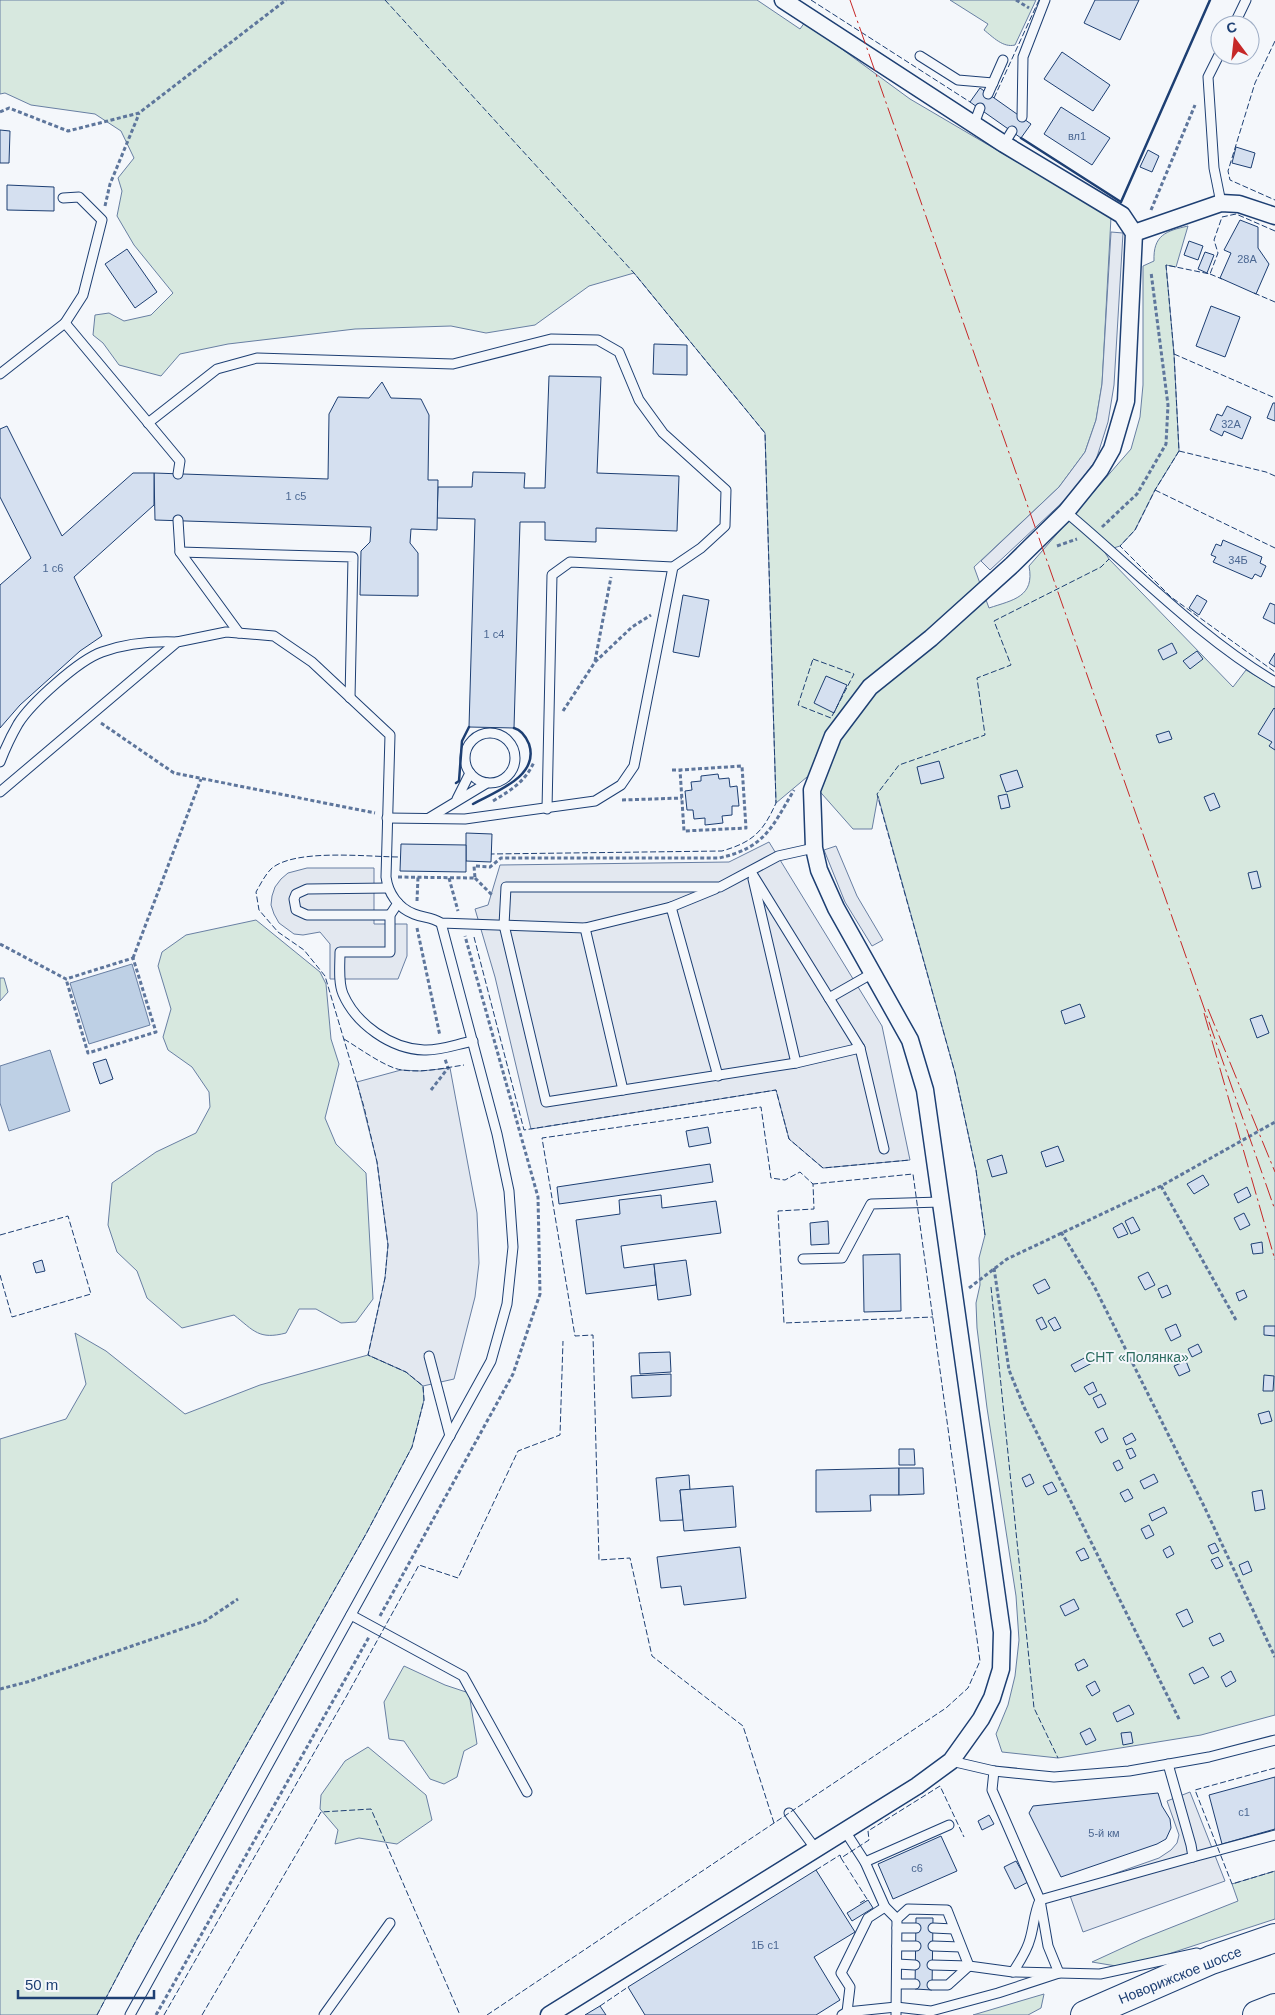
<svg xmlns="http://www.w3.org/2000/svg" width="1275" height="2015" font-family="Helvetica,sans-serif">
	<rect width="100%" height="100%" fill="#f4f7fb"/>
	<!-- green -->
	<g fill="#d7e8df" stroke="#687fa3">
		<path d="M0 0H757L800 29 805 22 910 99 1111 217 1102 384 1096 420 1085 452 1059 487 974 567 989 608C1013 600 1035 597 1029 566L1131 449 1140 417 1143 385V266L1154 261C1153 235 1166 231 1188 226L1176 267 1166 265 1174 354 1179 451 1155 490 1135 530 1120 546 1104 551 1109 559 1233 687 1246 670 1275 687V1715L1201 1735 1058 1758 1002 1752 996 1734 1008 1705 1015 1676 1019 1640 1016 1596 987 1408 977 1328 976 1303 980 1285 979 1258 985 1235 976 1170 955 1073 878 796 872 829H853L807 777 776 803 765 433 634 273 589 286 535 325 486 333 451 326 355 329 228 344 180 354 161 376 119 365 103 343 93 335 95 315 109 313 124 321 151 315 173 293 134 245 117 216 122 191 118 178 134 158 121 131 95 114 31 105 5 93 0 94Z"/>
		<path d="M950 0H1036L1015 45C1003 48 993 37 984 30L988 24Z"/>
		<path d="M256 920 320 972 326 984 331 1039 339 1064 325 1118 336 1144 366 1173 373 1299 356 1322 341 1323 316 1309H299L286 1333C259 1340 254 1331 234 1315L182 1328 147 1298 137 1271 117 1252 108 1225 112 1183 156 1152 196 1133 210 1107 209 1092 192 1067 168 1050 163 1037 171 1009 158 966 162 952 186 935Z"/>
		<polygon points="0,978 4,978 8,992 0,1001"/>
		<polygon points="75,1333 106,1351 185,1414 260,1385 368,1355 406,1372 423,1386 424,1400 412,1447 366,1534 138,1937 97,2015 0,2015 0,1439 66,1419 86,1384"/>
		<polygon points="404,1666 445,1685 469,1693 477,1744 464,1751 457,1777 444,1784 430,1779 404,1741 389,1739 384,1702"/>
		<polygon points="368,1747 426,1795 432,1820 397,1844 359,1838 335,1844 338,1830 320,1809 321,1795 345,1761"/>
		<polygon points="1275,1871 1275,1919 1147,1961 1116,1966 1092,1962 1142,1939 1238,1901 1232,1884"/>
		<polygon points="1044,1994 1041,2008 1028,2015 973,2015"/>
	</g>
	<!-- parking -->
	<g fill="#e3e8f0" stroke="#687fa3">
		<polygon points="1111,232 1123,233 1114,385 1108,422 1096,460 1068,497 990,570 981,561 1059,487 1085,452 1096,420 1102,384"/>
		<polygon points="769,842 882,1026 910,1160 823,1168 789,1139 776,1090 531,1129 495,977 475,909 488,905 500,865 729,862"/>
		<polygon points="836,846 857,896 883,940 872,946 845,902 824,850"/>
		<polygon points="307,868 374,868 374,924 407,924 407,956 398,979 330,979 330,944 320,932 303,935 294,934 279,923 274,914 271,905 272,896 275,887 281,879 288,873"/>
		<polygon points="450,1068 477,1213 479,1263 475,1297 454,1379 423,1386 406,1372 368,1355 385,1278 388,1245 377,1162 357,1082 401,1070 421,1071"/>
		<polygon points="1190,1792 1225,1881 1083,1932 1068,1890 1159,1858 1171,1850 1177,1843 1179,1835 1167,1801"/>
	</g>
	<!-- water -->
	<g fill="#bed0e5" stroke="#687fa3">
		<polygon points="132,964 150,1025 89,1044 70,983"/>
		<polygon points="50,1050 70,1111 9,1131 0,1103 0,1066"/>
	</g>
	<!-- building -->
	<g fill="#d5e0f0" stroke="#1d3f73">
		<polygon points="1095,0 1139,0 1120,40 1084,23"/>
		<polygon points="1062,52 1110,85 1093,111 1044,79"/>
		<polygon points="980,88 1031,124 1021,138 970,102"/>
		<polygon points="1061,107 1110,138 1092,165 1044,134"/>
		<polygon points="0,130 10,131 9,163 0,163"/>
		<polygon points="1236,147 1255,153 1251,168 1232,163"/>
		<polygon points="1148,150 1159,156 1152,172 1140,167"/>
		<polygon points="7,185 54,187 54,211 7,210"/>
		<polygon points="1240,220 1258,227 1258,248 1269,264 1256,294 1220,278 1231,253 1224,250"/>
		<polygon points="1189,241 1203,246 1198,260 1184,255"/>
		<polygon points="127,249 157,292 135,308 105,264"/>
		<polygon points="1205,252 1214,255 1207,273 1198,269"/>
		<polygon points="1211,306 1240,317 1225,357 1196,346"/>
		<polygon points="654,344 687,345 687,375 653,374"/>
		<polygon points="549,376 601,377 597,473 679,476 677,531 596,528 596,542 545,540 545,522 520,522 514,728 469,727 475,519 437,518 438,487 472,487 473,472 525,473 524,488 545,488"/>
		<polygon points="382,382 391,398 421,399 429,415 428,480 438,480 437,530 411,529 410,543 418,553 418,596 360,595 361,551 370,542 371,527 155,520 154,473 328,479 329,414 338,397 369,398"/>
		<polygon points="1273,403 1275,403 1275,421 1267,418"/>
		<polygon points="1227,406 1251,417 1242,439 1224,431 1222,436 1210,430 1217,414 1222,416"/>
		<polygon points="7,426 62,536 133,473 154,473 154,505 74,577 102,636 80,651 20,705 0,728 0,585 31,558 0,497 0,429"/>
		<polygon points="1223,540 1262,557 1260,563 1266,566 1261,577 1255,574 1252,579 1213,562 1216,557 1211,555 1216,544 1221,546"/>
		<polygon points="683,595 709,600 699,657 673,652"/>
		<polygon points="1197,595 1207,601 1199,615 1189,608"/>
		<polygon points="1270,603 1275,605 1275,624 1263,618"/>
		<polygon points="1172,643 1177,653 1163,660 1158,650"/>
		<polygon points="1197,651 1203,659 1190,669 1183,661"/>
		<polygon points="1275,653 1275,667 1269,663"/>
		<polygon points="826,676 847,685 834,713 814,703"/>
		<polygon points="1274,708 1275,709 1275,750 1269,746 1272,742 1258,734"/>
		<polygon points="1169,731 1172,739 1159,743 1156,735"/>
		<polygon points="939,761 944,778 921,784 917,767"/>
		<polygon points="1017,770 1023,787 1006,792 1000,775"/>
		<polygon points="718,774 719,779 729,778 730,787 737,786 739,806 732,806 732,815 722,816 723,823 705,825 705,818 694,819 693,810 687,810 685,791 692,790 691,782 701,781 701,776"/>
		<polygon points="1214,793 1220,807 1210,811 1204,797"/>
		<polygon points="1007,794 1010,807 1001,809 998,796"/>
		<polygon points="466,833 492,834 491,862 466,861"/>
		<polygon points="401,844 466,845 466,872 400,871"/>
		<polygon points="1257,871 1261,887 1252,889 1248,873"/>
		<polygon points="1080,1004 1085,1017 1065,1024 1061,1011"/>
		<polygon points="1262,1015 1269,1033 1257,1038 1250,1019"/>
		<polygon points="106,1059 113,1079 100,1084 93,1063"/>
		<polygon points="708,1127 711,1143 689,1147 686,1131"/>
		<polygon points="1058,1146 1064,1161 1046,1167 1041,1152"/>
		<polygon points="1002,1155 1007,1173 992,1177 987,1160"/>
		<polygon points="710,1164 713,1182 559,1204 557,1187"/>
		<polygon points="1203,1175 1209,1185 1194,1194 1187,1184"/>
		<polygon points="1247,1187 1251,1196 1238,1203 1234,1194"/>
		<polygon points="661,1195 662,1208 716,1201 721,1233 621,1246 624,1268 654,1264 656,1285 586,1294 576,1220 620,1214 619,1200"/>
		<polygon points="1244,1213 1250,1225 1240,1230 1234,1218"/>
		<polygon points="1133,1217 1140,1230 1131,1234 1125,1221"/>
		<polygon points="828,1221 829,1244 811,1245 810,1223"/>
		<polygon points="1122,1223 1128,1234 1118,1238 1113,1228"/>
		<polygon points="1262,1242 1263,1253 1253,1254 1251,1244"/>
		<polygon points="900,1254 901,1311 864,1312 863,1255"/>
		<polygon points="42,1260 45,1271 36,1273 33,1263"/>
		<polygon points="686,1260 691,1295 658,1300 654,1264"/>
		<polygon points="1148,1272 1155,1285 1145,1290 1138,1277"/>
		<polygon points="1045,1279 1050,1288 1038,1294 1033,1285"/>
		<polygon points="1167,1285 1171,1294 1162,1298 1158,1289"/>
		<polygon points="1244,1290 1247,1297 1239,1301 1236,1293"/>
		<polygon points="1042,1317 1047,1327 1041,1330 1036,1320"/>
		<polygon points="1055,1317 1061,1328 1054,1331 1048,1321"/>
		<polygon points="1176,1324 1181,1336 1171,1341 1165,1329"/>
		<polygon points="1264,1326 1275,1326 1275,1336 1264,1335"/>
		<polygon points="1198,1344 1202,1352 1192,1357 1188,1349"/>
		<polygon points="670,1352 671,1372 640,1374 639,1353"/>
		<polygon points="1088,1356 1092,1363 1075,1372 1071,1365"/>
		<polygon points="1186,1361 1190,1371 1179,1376 1174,1366"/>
		<polygon points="671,1374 671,1396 632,1398 631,1376"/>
		<polygon points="1264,1375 1274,1376 1273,1391 1263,1391"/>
		<polygon points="1093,1382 1097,1391 1089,1395 1084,1387"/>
		<polygon points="1101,1394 1106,1404 1098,1408 1093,1398"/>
		<polygon points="1269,1411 1272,1421 1261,1424 1258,1414"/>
		<polygon points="1103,1428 1108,1439 1101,1443 1095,1432"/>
		<polygon points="1132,1433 1136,1440 1126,1445 1123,1438"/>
		<polygon points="1132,1448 1136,1456 1130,1459 1126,1450"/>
		<polygon points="899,1449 914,1449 915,1465 899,1465"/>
		<polygon points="1119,1460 1123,1468 1117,1471 1113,1463"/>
		<polygon points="899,1468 899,1495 870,1495 871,1511 816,1512 816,1470"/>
		<polygon points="899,1468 923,1468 924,1494 899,1495"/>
		<polygon points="1030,1474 1034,1483 1026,1487 1022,1478"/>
		<polygon points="1154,1474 1158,1482 1144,1489 1140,1481"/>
		<polygon points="689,1475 690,1490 680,1490 683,1520 660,1521 656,1478"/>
		<polygon points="1052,1482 1057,1491 1048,1495 1043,1486"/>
		<polygon points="733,1486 736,1527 684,1531 680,1490"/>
		<polygon points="1128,1489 1133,1498 1125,1502 1120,1493"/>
		<polygon points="1262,1490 1265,1509 1255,1511 1252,1492"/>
		<polygon points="1164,1507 1167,1513 1152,1521 1149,1514"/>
		<polygon points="1149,1525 1154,1535 1146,1539 1141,1529"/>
		<polygon points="1215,1543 1219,1551 1212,1554 1208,1546"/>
		<polygon points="1170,1546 1174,1554 1167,1558 1163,1550"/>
		<polygon points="740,1547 746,1598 684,1605 681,1586 661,1588 657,1557"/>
		<polygon points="1084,1548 1089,1558 1081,1561 1076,1552"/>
		<polygon points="1218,1557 1223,1566 1216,1569 1211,1560"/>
		<polygon points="1248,1561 1252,1571 1243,1575 1239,1565"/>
		<polygon points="1074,1599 1079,1609 1065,1616 1060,1606"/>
		<polygon points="1187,1609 1193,1622 1183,1627 1176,1614"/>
		<polygon points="1220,1633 1224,1641 1213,1646 1209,1638"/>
		<polygon points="1084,1659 1088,1666 1078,1671 1075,1664"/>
		<polygon points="1203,1667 1209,1677 1194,1684 1189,1674"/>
		<polygon points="1231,1671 1236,1681 1226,1687 1221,1677"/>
		<polygon points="1095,1681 1100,1691 1092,1696 1086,1686"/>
		<polygon points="1129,1705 1134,1714 1117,1722 1113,1713"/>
		<polygon points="1090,1728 1096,1740 1086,1745 1080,1733"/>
		<polygon points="1131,1732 1133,1743 1123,1745 1121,1733"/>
		<polygon points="1275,1777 1275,1829 1222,1844 1209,1795"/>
		<polygon points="1158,1793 1162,1806 1170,1819 1171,1828 1166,1839 1157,1844 1061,1877 1029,1813 1033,1806"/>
		<polygon points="989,1815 994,1824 982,1830 978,1821"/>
		<polygon points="941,1836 957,1871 893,1899 878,1864"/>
		<polygon points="1016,1861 1028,1882 1015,1889 1004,1867"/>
		<polygon points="816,1870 855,1932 814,1957 840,2000 816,2015 645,2015 628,1987"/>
		<polygon points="868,1900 873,1908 852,1921 847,1913"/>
		<polygon points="916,1918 933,1918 932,1990 915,1989"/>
		<polygon points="600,2006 606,2015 585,2015"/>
	</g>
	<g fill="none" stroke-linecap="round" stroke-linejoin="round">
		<!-- lane casing -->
		<g stroke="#1d3f73" stroke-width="11">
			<g id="lane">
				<polyline points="1234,25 1246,0"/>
				<polyline points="1220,53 1208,77 1214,168 1221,203"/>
				<polyline points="920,56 958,80 993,83"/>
				<polyline points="988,94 1003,60"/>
				<polyline points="1022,117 1023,57 1045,0"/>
				<polyline points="974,124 980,108"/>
				<polyline points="1004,144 1012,131"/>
				<polyline points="63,198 79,197 102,220 83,295 65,323"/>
				<polyline points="0,374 65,323 180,461 178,474"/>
				<polyline points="148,423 217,369 257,358 453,364 551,339 598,340 619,352 639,400 663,433 726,490 725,526 701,548 673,567 570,562 552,575 547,809"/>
				<path d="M1066 512C1134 569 1199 637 1275 682"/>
				<polyline points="178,520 180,552 239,633"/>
				<polyline points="180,552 353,557 350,698"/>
				<circle cx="490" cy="758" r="25"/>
				<path d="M0 762C5 749 11 736 18 724 31 703 79 660 102 652 127 643 151 641 177 642"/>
				<path d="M0 792 177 642 226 632 274 636 312 662 390 735 386 877C388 893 398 908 414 914 424 918 431 917 441 923L585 928 671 907 718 1076"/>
				<polyline points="457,799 470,773"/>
				<polyline points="387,818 465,819 595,801 621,785 634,766 673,567"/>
				<polyline points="429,818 487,783"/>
				<polyline points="814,848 778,856 720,887 506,887 504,925 546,1102 796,1063 860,1048"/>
				<polyline points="751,872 860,1048 884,1149"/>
				<polyline points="753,879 796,1063"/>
				<polyline points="388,888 307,889 296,894 294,899 296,910 307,915 390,915"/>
				<path d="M398 903 390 915V952H340C340 965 338 982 343 994 356 1024 391 1049 424 1050 440 1051 457 1044 473 1041"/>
				<polyline points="671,907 715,889"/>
				<polyline points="585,928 623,1090"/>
				<polyline points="829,998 873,973"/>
				<polyline points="803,1259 842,1258 871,1204 941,1202"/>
				<polyline points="429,1356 450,1436"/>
				<polyline points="351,1615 463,1676 527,1792"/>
				<polyline points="951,1761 994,1771 1054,1777 1129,1771 1209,1757 1275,1740"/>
				<polyline points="789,1813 815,1848"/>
				<polyline points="845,1831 865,1862 885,1907 897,1919"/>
				<polyline points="1193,1857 1275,1835"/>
				<polyline points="865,1862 949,1825"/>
				<polyline points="897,1928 916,1928"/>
				<polyline points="933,1928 954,1929"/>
				<polyline points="897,1946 916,1946"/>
				<polyline points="933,1946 961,1947"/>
				<polyline points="897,1964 915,1965"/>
				<polyline points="932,1965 969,1966 1013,1972 1100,1974 1197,1953"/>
				<path d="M1013 1972C1020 1961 1027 1951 1030 1939 1034 1926 1034 1913 1040 1900L1193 1857 1191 1845 1168 1764"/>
				<polyline points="897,1984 915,1984"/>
				<polyline points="932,1985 948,1985 969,1966"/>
				<polyline points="847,2012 850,1987 841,1973 868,1918 885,1907"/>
				<polyline points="130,2015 491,1361 507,1304 513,1247 509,1191 497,1134 441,923"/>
				<polyline points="324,2015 390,1923"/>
				<polyline points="842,2015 847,2012 896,2007 931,2011 998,1993 1059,1973 1048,1946 1040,1900 992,1790 994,1771"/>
				<polyline points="896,2015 897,1919 908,1909 947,1910 969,1966"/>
			</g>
		</g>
		<!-- street casing -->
		<g stroke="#1d3f73" stroke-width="19">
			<g id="street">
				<polyline points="1134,233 1221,203 1239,204 1275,216"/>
				<polyline points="549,2015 917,1786 951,1761 981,1719 992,1698 1001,1669 1002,1632 925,1090 910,1040 836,908 819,870 814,848 812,790 833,736 870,687 931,638 1012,565 1066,512 1100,470 1112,449 1126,401 1134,233 1122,215 1004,144 783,0"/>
			</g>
		</g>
		<!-- highway casing -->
		<g stroke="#1d3f73" stroke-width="30">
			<g id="highway">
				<polyline points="1085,2015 1211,1960 1275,1938"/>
				<polyline points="1257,2015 1275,2008"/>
			</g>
		</g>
		<!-- path -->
		<g stroke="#5e769c" stroke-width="3" stroke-dasharray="4 2.5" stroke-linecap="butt">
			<polyline points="1016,0 1029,8"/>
			<polyline points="0,112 9,108 68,131 139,113 286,0"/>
			<polyline points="105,206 110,184 139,114"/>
			<polyline points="1151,210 1195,105"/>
			<polyline points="1102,527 1137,494 1166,444 1168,405 1151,272"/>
			<polyline points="1057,546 1077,539"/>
			<polyline points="595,661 611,577"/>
			<polyline points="563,711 595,662 632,627 651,615"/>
			<polyline points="101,723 174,773 375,813"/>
			<polyline points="672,770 680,770 742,766 746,828 684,831 680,770"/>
			<polyline points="622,800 682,798"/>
			<path d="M493 801C511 790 525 782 534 762"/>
			<path d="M398 877 475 878 474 866 490 867 501 858H719C765 848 772 827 794 790"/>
			<polyline points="449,878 458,911"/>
			<polyline points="475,878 492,895"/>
			<polyline points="417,901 418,877"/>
			<polyline points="417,928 440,1036"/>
			<polyline points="0,944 66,979 133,958 156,1032 88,1053 66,979"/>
			<polyline points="133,958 201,779"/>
			<polyline points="431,1090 448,1068 445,1059"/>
			<polyline points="1161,1186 1236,1320"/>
			<polyline points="1061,1232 1094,1286 1203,1504 1275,1657"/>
			<polyline points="994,1268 1009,1370 1024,1407 1180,1721"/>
			<polyline points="969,1288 1007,1259 1161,1186 1275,1122"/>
			<polyline points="380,1616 513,1374 540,1294 538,1197 465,936"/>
			<polyline points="0,1689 27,1682 205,1621 238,1599"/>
			<polyline points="156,2015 369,1637"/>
		</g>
		<!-- lane -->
		<use href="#lane" stroke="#f4f7fb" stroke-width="9"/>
		<!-- street -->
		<use href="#street" stroke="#f4f7fb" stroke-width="16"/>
		<!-- highway -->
		<use href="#highway" stroke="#f4f7fb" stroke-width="28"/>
		<!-- fence -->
		<g stroke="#1d3f73" stroke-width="1" stroke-dasharray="6 2.5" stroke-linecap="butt">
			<path d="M385 0 634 273 765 433 776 803C763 832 753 842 722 851L491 854"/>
			<polyline points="811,0 970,102"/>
			<polyline points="1275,41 1255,83 1228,171 1230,180 1275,200"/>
			<polyline points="994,98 1039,0"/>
			<polyline points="1275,231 1236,214 1222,217 1214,240 1218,253 1210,274 1166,265 1174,354 1179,451 1155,490 1135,530 1120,546 1171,597 1275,672"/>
			<polyline points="1210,274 1222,279"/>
			<polyline points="1254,293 1275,302"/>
			<polyline points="1174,354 1275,398"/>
			<polyline points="1179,451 1266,472 1275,476"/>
			<polyline points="1155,490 1275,548"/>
			<polygon points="813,659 854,674 831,718 798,705"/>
			<polyline points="474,937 524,1130 776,1090 789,1139 823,1168 910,1160"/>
			<path d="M344 1039C359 1048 386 1068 402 1070 423 1073 444 1068 464 1065"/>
			<polyline points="0,1235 68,1216 91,1294 12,1317 0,1275"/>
			<polyline points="985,1235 976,1170 955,1073 877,794 899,765 985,735 977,678 1011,665 994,621 1101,567 1109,559"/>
			<polyline points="991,1287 1034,1708 1058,1758"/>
			<polyline points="1275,1768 1195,1790 1232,1884 1275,1871"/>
			<polyline points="774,1823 743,1726 652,1656 630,1558 599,1560 593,1335 575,1336 542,1138 761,1107 771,1178 785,1180 800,1172 813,1184 814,1209 778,1211 784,1323 933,1317"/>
			<polyline points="841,1858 867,1899 860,1903"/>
			<polyline points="816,1870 840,1855 841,1858 869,1840 868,1831 940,1786 964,1837"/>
			<polyline points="600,2006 628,1987"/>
			<path d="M97 2015 138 1937 366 1534 412 1447 424 1400 423 1386 406 1372 368 1355 385 1278 388 1245 377 1162 364 1107 325 976 304 950 278 932 259 910 256 892C260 885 265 875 271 869 294 848 369 857 400 857"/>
			<polyline points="164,2015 346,1697 419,1565 458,1578 518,1451 560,1435 563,1341"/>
			<polyline points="202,2015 321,1812 371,1809 460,2015"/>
			<polyline points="487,2015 946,1708 968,1688 980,1661 913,1174 813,1184"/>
		</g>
		<!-- wall -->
		<g stroke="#1d3f73" stroke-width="2.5">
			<polyline points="1021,138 1121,202 1210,0"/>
			<polyline points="456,783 459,781 462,741 469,727"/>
			<path d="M473 804C494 792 540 777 529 744 526 737 522 730 514 728"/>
		</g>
		<!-- power -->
		<g stroke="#c62828" stroke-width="1" stroke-dasharray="18 4 2.5 4" stroke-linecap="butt">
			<polyline points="850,0 1275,1210"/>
			<polyline points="1208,1009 1275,1172"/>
			<polyline points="1204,1013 1275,1260"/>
		</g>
	</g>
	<g text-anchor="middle" stroke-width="4" stroke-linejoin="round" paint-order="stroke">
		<!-- number labels -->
		<g font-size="11" fill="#4b6792">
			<text x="1077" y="140">вл1</text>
			<text x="1247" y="263">28А</text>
			<text x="1231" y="428">32А</text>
			<text x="296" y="500">1 с5</text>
			<text x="1238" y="564">34Б</text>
			<text x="53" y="572">1 с6</text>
			<text x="494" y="638">1 с4</text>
			<text x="1244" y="1816">с1</text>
			<text x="1104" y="1837">5-й км</text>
			<text x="917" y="1872">с6</text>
			<text x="765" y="1949">1Б с1</text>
		</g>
		<!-- park labels -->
		<g font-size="14" fill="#2c6c60" stroke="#f4f7fb">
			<text x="1137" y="1362">СНТ «Полянка»</text>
		</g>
		<!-- street labels -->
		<g font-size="14" fill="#1d3f73" stroke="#f4f7fb">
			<text transform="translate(1180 1975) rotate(-22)" y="5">Новорижское шоссе</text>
		</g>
	</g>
	<!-- north arrow -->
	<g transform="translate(1235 40) rotate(345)"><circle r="24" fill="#f4f7fb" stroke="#9eadc5"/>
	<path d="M0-4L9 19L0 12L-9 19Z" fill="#c62828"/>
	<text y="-8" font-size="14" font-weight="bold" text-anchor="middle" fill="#1d3f73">С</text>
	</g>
	<!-- scale -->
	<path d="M18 1990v8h136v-8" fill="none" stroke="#1d3f73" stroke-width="2.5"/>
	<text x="25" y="1990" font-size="15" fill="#1d3f73" stroke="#f4f7fb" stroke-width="4" paint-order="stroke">50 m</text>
</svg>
